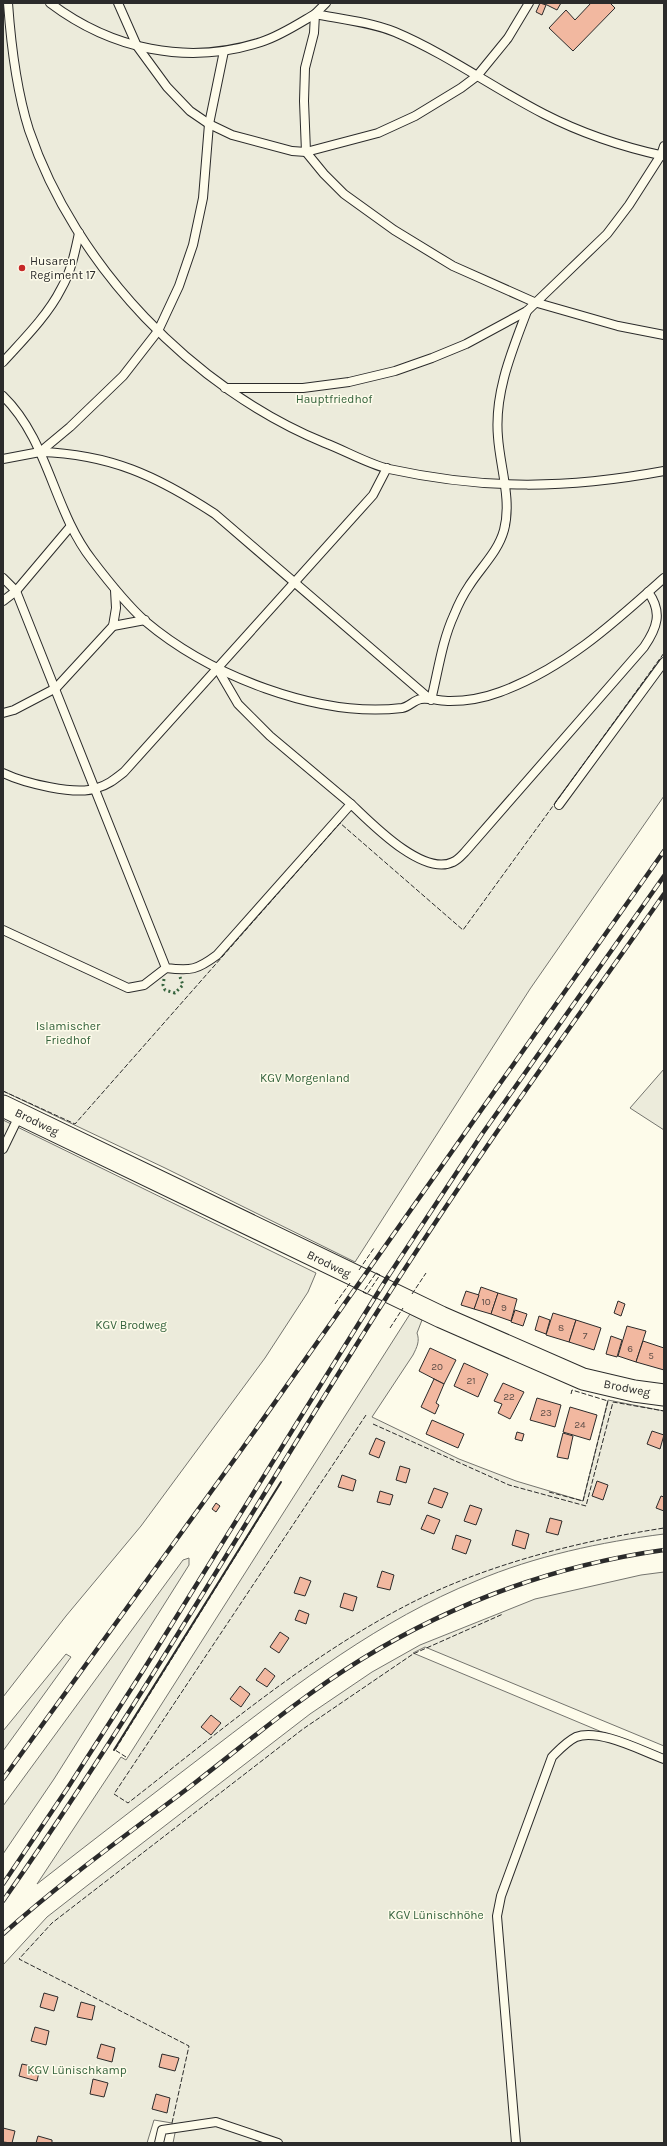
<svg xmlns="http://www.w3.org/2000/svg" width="667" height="2146" font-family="Karla,sans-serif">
	<rect width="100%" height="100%" fill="#fdfbea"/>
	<!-- green -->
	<g fill="#ecebdb" stroke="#74746e">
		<polygon points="3,3 664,3 664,796 530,989 355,1262 165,1168 3,1091"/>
		<polygon points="664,1069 664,1130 630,1108"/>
		<polygon points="3,1120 316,1273 308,1292 265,1358 141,1526 66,1616 3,1697"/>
		<path d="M410 1314 422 1320 417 1333C420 1341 417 1347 413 1355L372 1417 459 1459 516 1481 583 1501 608 1400 664 1411V1534C601 1542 535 1556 476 1581 380 1620 298 1683 217 1745 157 1791 97 1837 37 1884L121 1757 126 1760Z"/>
		<polygon points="189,1558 189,1565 54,1779 3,1854 3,1806 183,1560"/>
		<polygon points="664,1572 664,1746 425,1647 413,1653 664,1758 664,2143 173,2143 175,2133 172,2123 154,2120 147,2143 3,2143 3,1965 47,1917 88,1885 310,1714 372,1672 420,1645 535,1599 641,1575"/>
		<polygon points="66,1654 71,1657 3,1751 3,1731"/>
	</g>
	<!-- building -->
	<g fill="#f2b8a0" stroke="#2b2b2b">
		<polygon points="540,3 546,5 542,15 536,12"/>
		<polygon points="543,3 561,3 557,10"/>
		<polygon points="591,3 610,3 615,8 573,51 549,28 566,10 575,20"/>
		<polygon points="481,1287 498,1293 491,1314 474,1309"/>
		<polygon points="466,1291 479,1295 474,1309 461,1305"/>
		<polygon points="498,1293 517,1299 511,1321 491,1314"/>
		<polygon points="618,1301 625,1304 621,1316 614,1313"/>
		<polygon points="515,1310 527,1314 523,1326 511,1322"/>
		<polygon points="553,1313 576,1320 569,1342 546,1335"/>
		<polygon points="539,1316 550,1320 546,1334 535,1330"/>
		<polygon points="576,1320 601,1328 594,1350 569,1342"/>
		<polygon points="627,1326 646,1331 636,1362 618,1356"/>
		<polygon points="611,1336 622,1340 617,1357 606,1354"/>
		<polygon points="643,1341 664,1348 664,1370 636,1362"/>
		<polygon points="430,1348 456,1360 444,1384 419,1371"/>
		<polygon points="464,1363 488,1374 478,1397 454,1386"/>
		<polygon points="434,1379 444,1384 436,1403 439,1405 435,1414 421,1407"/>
		<polygon points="503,1383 524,1392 510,1419 498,1413 502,1404 494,1401"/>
		<polygon points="537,1398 561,1405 555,1427 530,1420"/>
		<polygon points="570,1407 597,1415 590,1440 563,1432"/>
		<polygon points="432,1420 464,1434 458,1448 426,1434"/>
		<polygon points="652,1431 664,1435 660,1449 647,1444"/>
		<polygon points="517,1432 524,1434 522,1441 515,1439"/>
		<polygon points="563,1433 573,1436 568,1459 557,1457"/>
		<polygon points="376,1438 385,1442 379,1458 369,1454"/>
		<polygon points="400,1466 410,1469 406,1483 396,1480"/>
		<polygon points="342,1475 356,1480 353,1491 338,1487"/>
		<polygon points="597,1481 608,1485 603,1500 592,1496"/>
		<polygon points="434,1488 448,1493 442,1508 428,1503"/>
		<polygon points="380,1491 393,1495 390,1505 377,1502"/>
		<polygon points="661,1496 664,1497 664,1511 656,1508"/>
		<polygon points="216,1503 220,1506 216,1512 212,1509"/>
		<polygon points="470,1505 482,1509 476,1525 464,1521"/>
		<polygon points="427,1515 440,1520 434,1534 421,1529"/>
		<polygon points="550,1518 562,1521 558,1535 546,1532"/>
		<polygon points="516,1530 529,1534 525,1549 512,1545"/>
		<polygon points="456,1535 471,1540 466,1554 452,1549"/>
		<polygon points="382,1571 394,1575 390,1590 377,1587"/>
		<polygon points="300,1577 311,1581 305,1596 294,1593"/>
		<polygon points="344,1593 357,1597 353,1611 340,1607"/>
		<polygon points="299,1610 309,1614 306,1624 295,1620"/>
		<polygon points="280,1632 289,1638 279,1653 270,1647"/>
		<polygon points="265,1668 275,1676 267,1687 256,1680"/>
		<polygon points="240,1686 250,1694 241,1707 230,1699"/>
		<polygon points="211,1715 221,1723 211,1735 201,1727"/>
		<polygon points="44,1993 58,1997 54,2011 40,2007"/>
		<polygon points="81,2002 95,2006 92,2020 77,2017"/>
		<polygon points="35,2027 49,2031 46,2045 31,2041"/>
		<polygon points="101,2044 115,2048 112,2062 97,2058"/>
		<polygon points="162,2054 179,2058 175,2071 159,2067"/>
		<polygon points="22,2064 40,2068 37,2081 19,2076"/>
		<polygon points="93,2079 108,2083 104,2097 90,2094"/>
		<polygon points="156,2094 170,2098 167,2113 152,2109"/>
		<polygon points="3,2128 15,2131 12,2143 3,2142"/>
		<polygon points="38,2136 52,2140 52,2143 36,2143"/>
	</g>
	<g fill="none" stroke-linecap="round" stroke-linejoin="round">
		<!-- lane casing -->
		<g stroke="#2b2b2b" stroke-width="10">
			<g id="lane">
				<path d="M8 3C11 45 16 89 29 130 75 266 193 389 325 443 346 451 368 464 389 469 486 490 567 489 664 471"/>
				<path d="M50 3C111 49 187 66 261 42 280 36 298 24 315 14 341 19 370 22 395 32 447 54 493 88 544 114 581 133 623 147 664 156"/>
				<polyline points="118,3 137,46 167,87 190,111 209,124 232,135 292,151 306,152 378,133 415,116 461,88 477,76 508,38 529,3"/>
				<polyline points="326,3 315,14 314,33 305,68 304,101 306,152 324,174 344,194 394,230 453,266 534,302 618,326 664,335"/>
				<path d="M3 362C23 340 48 315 61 289 71 272 75 252 79 233"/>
				<polyline points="225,388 303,388 349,382 395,371 432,358 466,344 527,311 607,234 629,205 661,155 664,146"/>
				<path d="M3 396C49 441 53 510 92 560 108 581 125 603 145 621 209 675 317 718 402 708 409 707 414 700 421 699 430 698 441 701 450 701 468 701 484 698 500 692 564 669 615 622 664 578"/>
				<path d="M40 452C110 454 157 476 215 514L431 700C438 672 442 641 454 615 458 605 463 595 469 586 481 567 498 552 504 530 512 500 500 467 498 437 494 393 512 351 527 311"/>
				<polyline points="3,459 40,452 70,427 123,376 158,331 179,286 193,245 203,198 209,124 224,51"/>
				<path d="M3 578 16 591 166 968C191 971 197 970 217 955L351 804C371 823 423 877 453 862 458 860 462 855 465 852L644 647C657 628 663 612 648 592"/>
				<polyline points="3,601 16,591 70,527"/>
				<polyline points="113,626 145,620"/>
				<polyline points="217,668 238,704 270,736 351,804"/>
				<polyline points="3,713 14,710 56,688 113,626 116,608 115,590"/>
				<path d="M3 773C24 783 76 796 97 788 108 785 115 779 124 772L373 495 387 468"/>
				<polyline points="559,805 664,662"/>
				<polyline points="3,930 128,988 144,985 166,968"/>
				<polyline points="3,1149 20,1114"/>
				<polyline points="159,2143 162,2130 216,2122 278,2143"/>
				<path d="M516 2143 497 1916 501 1896 552 1757C560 1749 566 1742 576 1737 599 1728 642 1751 664 1759"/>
			</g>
		</g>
		<!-- secondary casing -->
		<g stroke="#2b2b2b" stroke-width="23">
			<polyline id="secondary" points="3,1106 441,1317 583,1379 634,1391 664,1395"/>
		</g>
		<!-- lane -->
		<use href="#lane" stroke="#fdfbea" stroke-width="8"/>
		<!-- secondary -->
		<use href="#secondary" stroke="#fdfbea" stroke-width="21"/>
		<!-- rail casing -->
		<g stroke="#2b2b2b" stroke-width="4.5">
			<g id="rail">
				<polyline points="3,1779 242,1449 664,851"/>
				<polyline points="3,1884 67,1789 144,1669 387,1278 482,1134 664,876"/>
				<path d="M3 1901C140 1706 258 1499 386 1298 474 1160 570 1028 664 894"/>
				<path d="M3 1934C61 1882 125 1836 187 1789 244 1745 300 1697 362 1659 455 1602 556 1565 664 1550"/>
			</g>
		</g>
		<!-- rail -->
		<use href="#rail" stroke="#fdfbea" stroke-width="3" stroke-dasharray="9" stroke-linecap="butt"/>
		<!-- hedge -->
		<polyline stroke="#34623c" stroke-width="3" stroke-dasharray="2 3" stroke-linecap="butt" points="164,979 163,985 165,990 175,993 183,985 180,977"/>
		<!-- fence -->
		<g stroke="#2b2b2b" stroke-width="1" stroke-dasharray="5 2" stroke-linecap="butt">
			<polyline points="3,1091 75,1124 340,823 463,930 664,653"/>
			<polyline points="359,1270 374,1248"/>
			<polygon points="376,1273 380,1275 367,1294 363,1292"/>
			<polyline points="412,1294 426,1273"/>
			<polyline points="335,1304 350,1283"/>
			<polyline points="390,1328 403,1308"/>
			<path d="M366 1415 114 1794 128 1803C219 1732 308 1656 411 1603 488 1564 580 1541 664 1528"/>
			<polyline points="373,1424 509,1485 586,1506 613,1402 664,1411"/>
			<polyline points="549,1492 583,1501 608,1401 572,1390 571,1394"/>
			<polyline points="126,1757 115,1750 268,1504"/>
			<polyline points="172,2123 189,2046 19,1959 52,1923 303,1729 413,1654 503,1614"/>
		</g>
		<!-- wall -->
		<polyline stroke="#2b2b2b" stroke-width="2" points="114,1750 281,1482"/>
	</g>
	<!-- markers -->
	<circle fill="#c62828" stroke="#fdfbea" stroke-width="1.5" cx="22" cy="268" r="4"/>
	<g text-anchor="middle" stroke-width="3" stroke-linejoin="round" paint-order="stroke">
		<!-- number labels -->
		<g font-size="10" fill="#5d4e48">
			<text x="486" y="1305">10</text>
			<text x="504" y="1311">9</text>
			<text x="561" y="1331">8</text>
			<text x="585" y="1339">7</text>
			<text x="630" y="1352">6</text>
			<text x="651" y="1359">5</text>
			<text x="437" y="1370">20</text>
			<text x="471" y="1384">21</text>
			<text x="509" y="1400">22</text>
			<text x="546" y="1416">23</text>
			<text x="580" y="1428">24</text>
		</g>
		<!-- poi labels -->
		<g font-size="12" fill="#2b2b2b" stroke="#fdfbea" text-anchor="start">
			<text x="30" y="265">Husaren<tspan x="30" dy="14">Regiment 17</tspan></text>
		</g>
		<!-- park labels -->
		<g font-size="12" fill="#34623c" stroke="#fdfbea">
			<text x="334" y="403">Hauptfriedhof</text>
			<text x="68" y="1030">Islamischer<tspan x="68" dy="14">Friedhof</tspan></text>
			<text x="305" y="1082">KGV Morgenland</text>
			<text x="131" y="1329">KGV Brodweg</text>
			<text x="436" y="1919">KGV Lünischhöhe</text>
			<text x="77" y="2074">KGV Lünischkamp</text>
		</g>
		<!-- street labels -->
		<g font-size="12" fill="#2b2b2b" stroke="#fdfbea">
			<text transform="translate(37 1122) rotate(26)" y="4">Brodweg</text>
			<text transform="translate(329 1264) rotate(26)" y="4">Brodweg</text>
			<text transform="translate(627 1388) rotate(11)" y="4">Brodweg</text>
		</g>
	</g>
	<!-- border -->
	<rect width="667" height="2146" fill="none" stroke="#2b2b2b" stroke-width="8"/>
</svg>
